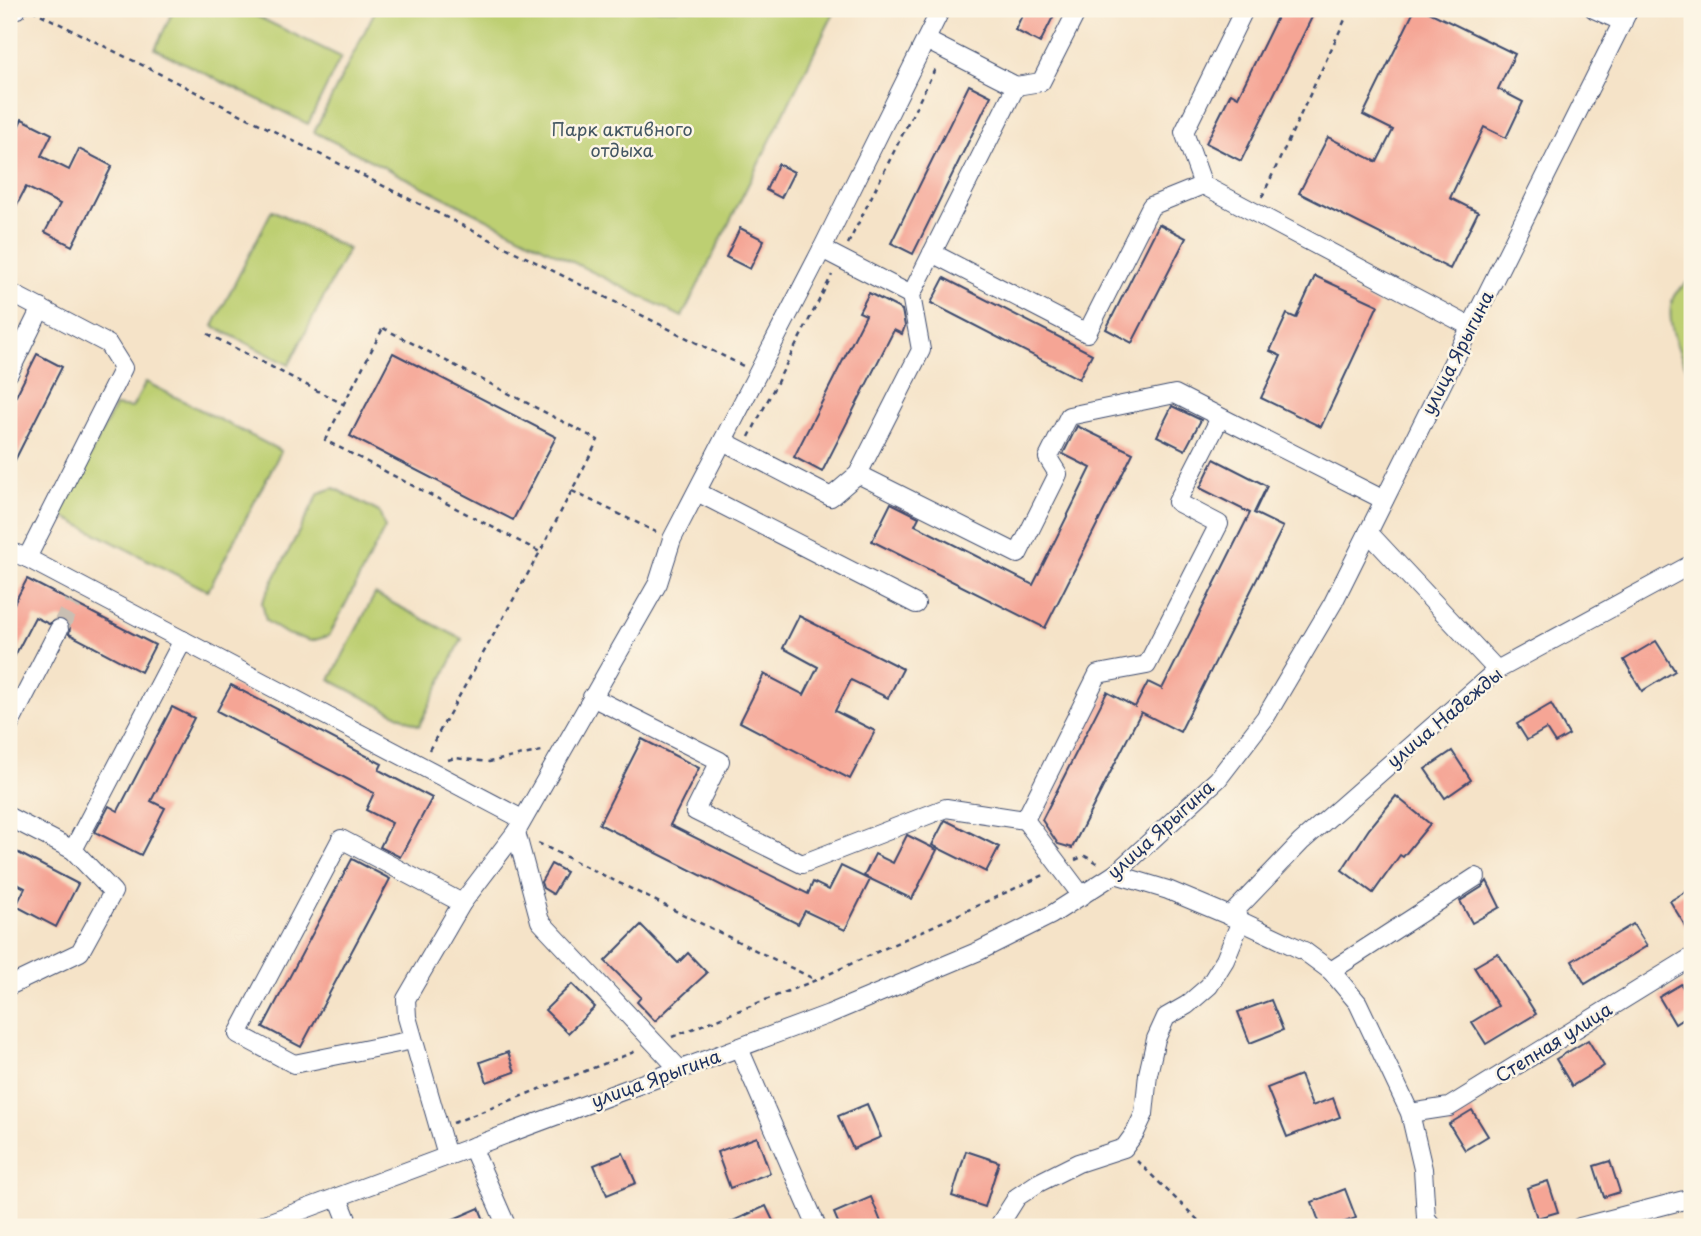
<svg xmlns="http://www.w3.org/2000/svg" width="1701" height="1236" font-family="'Playpen Sans',sans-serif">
	<rect width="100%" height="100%" fill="#fcf5e5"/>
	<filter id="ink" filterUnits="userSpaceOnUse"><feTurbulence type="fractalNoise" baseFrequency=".0143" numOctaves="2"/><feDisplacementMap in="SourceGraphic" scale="14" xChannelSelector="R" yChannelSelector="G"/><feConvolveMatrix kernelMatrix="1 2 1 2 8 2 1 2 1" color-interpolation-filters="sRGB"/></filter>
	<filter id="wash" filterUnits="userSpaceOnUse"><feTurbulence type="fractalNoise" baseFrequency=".00686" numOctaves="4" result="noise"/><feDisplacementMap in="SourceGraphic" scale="28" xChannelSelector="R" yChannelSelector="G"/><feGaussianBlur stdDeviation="1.57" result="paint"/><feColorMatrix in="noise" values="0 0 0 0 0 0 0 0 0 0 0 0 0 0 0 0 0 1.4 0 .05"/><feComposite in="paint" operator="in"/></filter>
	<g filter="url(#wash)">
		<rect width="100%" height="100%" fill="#f5e3c8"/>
		<!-- green -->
		<g fill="#bdcf72" stroke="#6c7f68" stroke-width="2">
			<polygon points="174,9 242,9 341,57 308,124 155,49"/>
			<polygon points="376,9 836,9 682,317 314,132"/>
			<polygon points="272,210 348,249 289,365 213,326"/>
			<path d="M1692 279V378C1681 359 1664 321 1673 298 1675 291 1686 284 1692 279Z"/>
			<polygon points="146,382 281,451 208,591 60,515 115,406 132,408"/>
			<polygon points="334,488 379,512 385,528 329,636 311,641 287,634 266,621 262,602 319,493"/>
			<polygon points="375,594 462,639 419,726 330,680"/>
		</g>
		<g id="blocks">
			<!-- building -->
			<g fill="#f5a595">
				<polygon points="1025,9 1057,9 1040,43 1015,30"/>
				<polygon points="1281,9 1316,9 1241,161 1206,143 1231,93 1238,97"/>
				<polygon points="1415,9 1423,9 1515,54 1498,89 1523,102 1506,138 1484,127 1450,198 1478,212 1450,269 1299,193 1328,137 1377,162 1393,130 1363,115"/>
				<polygon points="969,85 991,96 913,254 891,243"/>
				<polygon points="22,119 52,134 41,156 69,170 79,149 112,166 72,246 45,232 60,204 26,187 9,220 9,146"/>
				<polygon points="778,164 794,172 781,198 766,190"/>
				<polygon points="1159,224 1186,238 1132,343 1106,329"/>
				<polygon points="740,228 764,240 750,269 726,257"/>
				<polygon points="1315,276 1378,305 1321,427 1261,398 1281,356 1270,351 1287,314 1296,318"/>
				<polygon points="944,278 1092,354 1079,379 931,303"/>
				<polygon points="869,293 902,310 905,326 902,334 894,330 822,472 794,457 866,315 859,312"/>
				<polygon points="393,353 556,437 513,520 350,436"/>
				<polygon points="37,354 62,367 9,472 9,410"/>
				<polygon points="1172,406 1201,420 1185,450 1157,436"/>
				<polygon points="1077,426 1133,453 1045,628 872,541 891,503 919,517 915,525 1033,585 1091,468 1063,454"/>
				<polygon points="1214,459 1267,486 1254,513 1283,527 1180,732 1141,712 1072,848 1058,844 1042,820 1107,692 1135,707 1148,682 1162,689 1250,513 1200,488"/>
				<polygon points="27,579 155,645 141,672 69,634 70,628 65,619 58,618 49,624 35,617 9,667 9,613"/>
				<polygon points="799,616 903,669 888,698 851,680 835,711 875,731 850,779 740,722 764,674 804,695 818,667 783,648"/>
				<polygon points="1656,641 1675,671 1642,691 1624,660"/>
				<polygon points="231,685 382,764 379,770 432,798 400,857 380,847 392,823 366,810 374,793 217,711"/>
				<polygon points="1551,704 1569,735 1555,743 1546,729 1527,740 1517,724"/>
				<polygon points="172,707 194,718 151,801 165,808 141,855 95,832 109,806 118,811"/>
				<polygon points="642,739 699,768 670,825 808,894 813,882 829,890 841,866 870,880 845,930 805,911 798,924 599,824"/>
				<polygon points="1452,751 1471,780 1445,798 1425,769"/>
				<polygon points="1396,796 1430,824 1403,857 1400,855 1373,893 1342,870 1369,829"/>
				<polygon points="945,820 999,847 986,872 932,845"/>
				<polygon points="907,835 937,850 912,899 864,876 875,854 893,863"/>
				<polygon points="9,848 78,884 56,927 16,906 25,888 9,880"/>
				<polygon points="352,859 390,879 301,1047 263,1027"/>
				<polygon points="551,864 566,872 553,894 543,888 541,882"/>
				<polygon points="1487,881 1500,907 1472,923 1460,901 1482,887"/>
				<polygon points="1692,888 1692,937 1670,901"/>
				<polygon points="1633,924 1647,946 1585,984 1572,961"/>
				<polygon points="641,925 678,963 688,953 707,973 655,1021 637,1002 641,997 605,961"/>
				<polygon points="1498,953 1536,1014 1486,1044 1472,1022 1498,1006 1474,967"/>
				<polygon points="572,984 595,1007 568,1033 545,1010"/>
				<polygon points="1681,984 1692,1003 1692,1013 1675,1024 1659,997"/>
				<polygon points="1271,1000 1283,1030 1250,1043 1238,1012"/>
				<polygon points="1588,1040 1604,1066 1572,1086 1556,1059"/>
				<polygon points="508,1052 515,1072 487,1082 480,1062"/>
				<polygon points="1300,1075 1312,1106 1333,1098 1340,1117 1287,1137 1267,1088"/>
				<polygon points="867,1104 881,1137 853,1149 838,1116"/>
				<polygon points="1472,1110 1488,1136 1465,1150 1449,1124"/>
				<polygon points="757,1137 770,1173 730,1188 717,1152"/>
				<polygon points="966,1151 999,1162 985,1207 952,1196"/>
				<polygon points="623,1153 636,1183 607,1195 594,1165"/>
				<polygon points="1610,1161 1620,1192 1604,1197 1594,1166"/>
				<polygon points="1548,1181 1558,1212 1537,1218 1527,1188"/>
				<polygon points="1345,1189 1356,1218 1331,1227 1321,1227 1312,1202"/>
				<polygon points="871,1197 883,1227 840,1227 834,1213"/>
				<polygon points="766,1206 776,1227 720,1227"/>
				<polygon points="479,1208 487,1227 435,1227"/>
			</g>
		</g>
	</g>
	<g filter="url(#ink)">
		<use href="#blocks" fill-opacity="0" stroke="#3c4a6e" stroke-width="2"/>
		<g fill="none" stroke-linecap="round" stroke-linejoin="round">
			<!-- minor-tunnel -->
			<polyline stroke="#c9bfb3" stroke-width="18" stroke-dasharray="18 9" stroke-linecap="butt" points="59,629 73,603"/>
			<!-- minor casing -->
			<g stroke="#3c4a6e" stroke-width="20">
				<g id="minor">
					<polyline points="1240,9 1244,10 1184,132 1203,185 1471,327"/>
					<polyline points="1594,9 1623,22"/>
					<polyline points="9,10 17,9"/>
					<polyline points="1016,86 1041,82 1078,9"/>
					<polyline points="822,249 911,295"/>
					<polyline points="932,253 1087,333 1151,206 1203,185"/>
					<polyline points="9,292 108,344 123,368 27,558 9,551"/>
					<polyline points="9,373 41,308"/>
					<polyline points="723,441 831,497 858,474 921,350 911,295 1016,86 926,40"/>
					<polyline points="858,474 1018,554 1058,474 1048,458 1069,416 1175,394 1384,500"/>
					<polyline points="697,492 916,604"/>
					<polyline points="1368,532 1497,670"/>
					<polyline points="27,558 522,819"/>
					<polyline points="592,697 720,761 695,811 802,864 946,808 1025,820"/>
					<polyline points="9,726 59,629"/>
					<polyline points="9,817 73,850"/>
					<polyline points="516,832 540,921 680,1070"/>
					<polyline points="1115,874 1168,890 1230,916 1304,951 1331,971 1358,1003 1410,1113 1423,1169 1426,1218 1433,1227"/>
					<polyline points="1082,896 1025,820 1098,674 1147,665 1219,524 1177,502 1220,418"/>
					<polyline points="1230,916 1301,842 1497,670 1692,564"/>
					<polyline points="1331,971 1476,877"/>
					<polyline points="9,986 80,952 113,892 73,850 183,640"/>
					<polyline points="413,1040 294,1064 238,1034 341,839 462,903"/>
					<polyline points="739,1048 817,1227"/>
					<polyline points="1410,1113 1449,1107 1692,957"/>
					<polyline points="472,1147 507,1227"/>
					<polyline points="447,1156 407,1017 406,999 462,903 516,832 658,583 672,539 822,249 941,9"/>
					<polyline points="338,1197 350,1227"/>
					<polyline points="257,1227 829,1014 979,951 1051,915 1115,874 1218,779 1265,718 1333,603 1629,9"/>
					<polyline points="998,1227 1017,1197 1038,1183 1078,1163 1124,1148 1135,1133 1144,1114 1148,1074 1156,1039 1166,1017 1187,1005 1209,986 1225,960 1241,921"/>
					<polyline points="1580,1227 1692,1198"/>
				</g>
			</g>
			<!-- path -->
			<g stroke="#3c4a6e" stroke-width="2.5" stroke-dasharray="5 5" stroke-linecap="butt">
				<polyline points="32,10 743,366"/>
				<polyline points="1262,197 1350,9"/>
				<polyline points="848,244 937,65"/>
				<polygon points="383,328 598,440 540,552 325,440"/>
				<polyline points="208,334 343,404"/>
				<polyline points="749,437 832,275"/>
				<polyline points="572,491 656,532"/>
				<polyline points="429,750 540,552"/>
				<polyline points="448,760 455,758 489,762 542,751"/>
				<polyline points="538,843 814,979"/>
				<polyline points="1075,860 1085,856 1100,865"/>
				<polyline points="672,1037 816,980 1044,875"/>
				<polyline points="453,1123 639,1050"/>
				<polyline points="1137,1161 1205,1227"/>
			</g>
			<!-- minor -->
			<use href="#minor" stroke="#fff" stroke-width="18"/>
		</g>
	</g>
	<g text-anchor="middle" stroke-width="5" stroke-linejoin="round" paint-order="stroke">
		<!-- park labels -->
		<g font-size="18" fill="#445763" stroke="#fcf5e5">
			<text x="622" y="136">Парк активного<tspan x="622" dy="21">отдыха</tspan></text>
		</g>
		<!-- street labels -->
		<g font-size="18" fill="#1b2f5e" stroke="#fcf5e5">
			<text transform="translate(1458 353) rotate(-63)" y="6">улица Ярыгина</text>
			<text transform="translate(1445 718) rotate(-40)" y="6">улица Надежды</text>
			<text transform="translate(1161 830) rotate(-42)" y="6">улица Ярыгина</text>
			<text transform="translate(1554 1043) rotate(-32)" y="6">Степная улица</text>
			<text transform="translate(656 1079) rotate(-20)" y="6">улица Ярыгина</text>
		</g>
	</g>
	<!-- margin -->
	<rect width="1701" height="1236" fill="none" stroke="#fcf5e5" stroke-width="35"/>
</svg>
